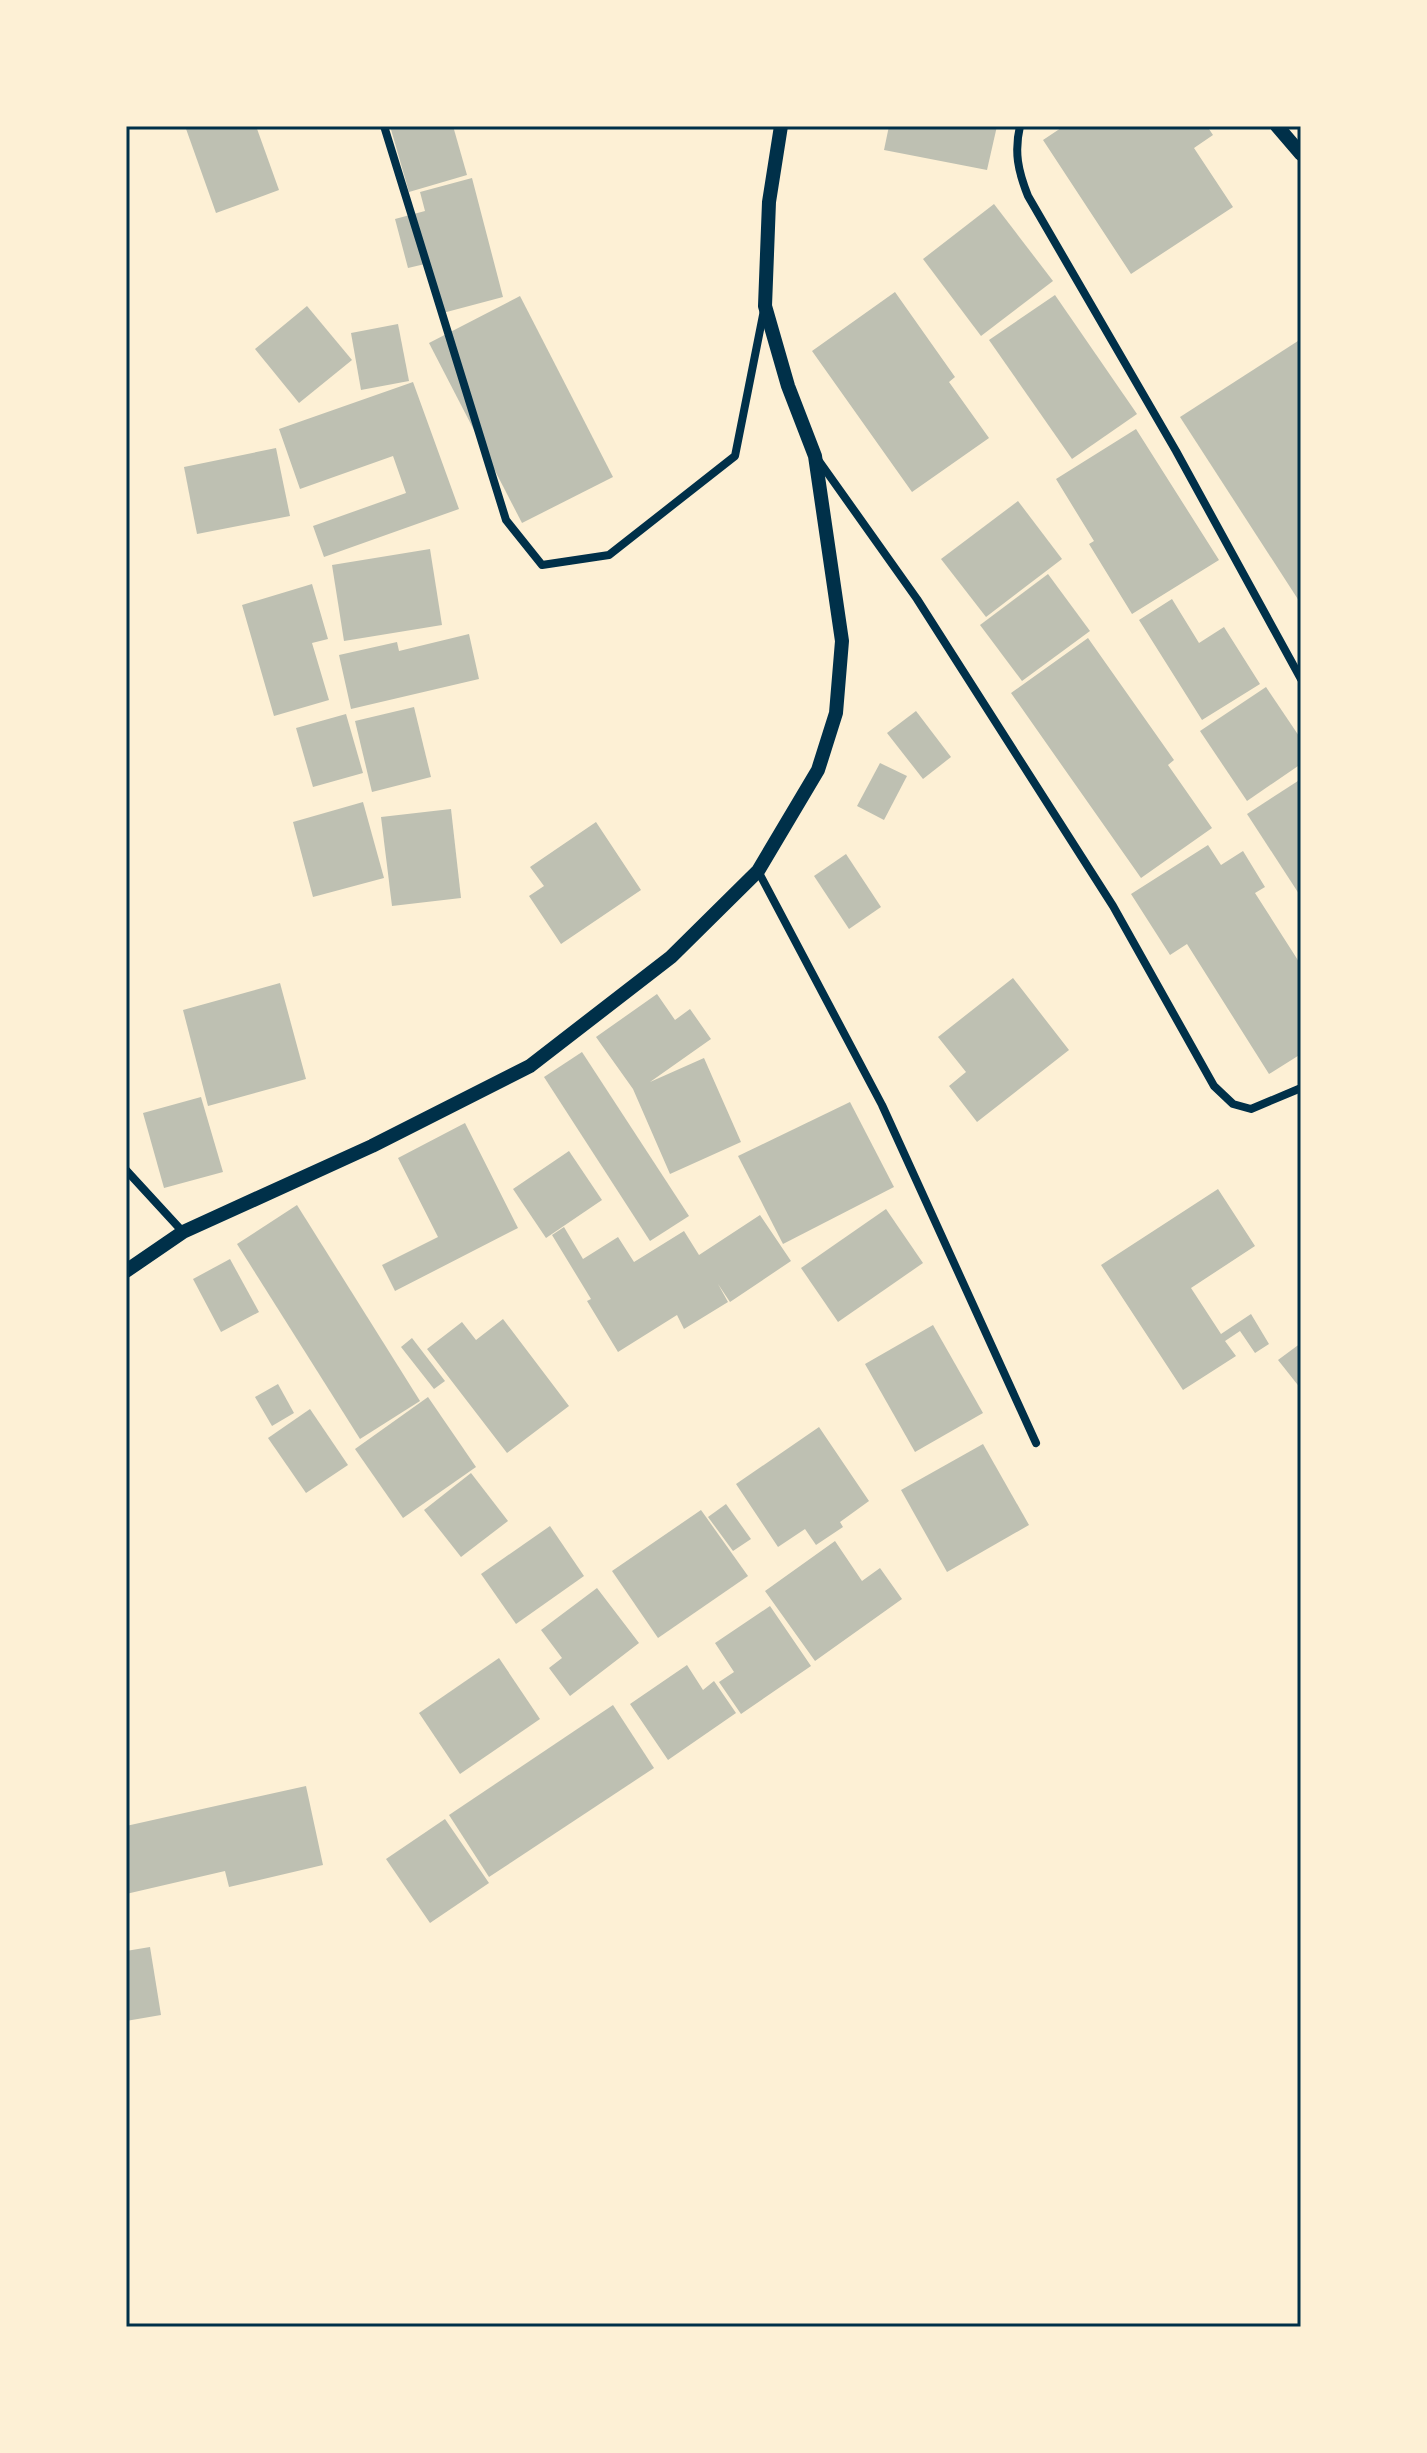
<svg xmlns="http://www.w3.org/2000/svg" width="1427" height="2453" font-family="'Space Grotesk',sans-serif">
	<rect width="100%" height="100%" fill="#fdf0d5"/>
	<!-- building -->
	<g fill="#bec0b2">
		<polygon points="185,126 256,126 279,190 216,213"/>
		<polygon points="390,126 453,126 467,175 409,192"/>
		<polygon points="889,126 997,126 987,170 884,150"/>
		<polygon points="1064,126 1207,126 1213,135 1194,148 1233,207 1131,274 1043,140"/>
		<polygon points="472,178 503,297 439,314 425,264 408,268 395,219 425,211 420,192"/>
		<polygon points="994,204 1053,281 981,336 923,259"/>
		<polygon points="895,292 955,377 949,382 989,438 912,492 812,351"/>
		<polygon points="1055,295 1137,414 1072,459 989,340"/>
		<polygon points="520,296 613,477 522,523 429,343"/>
		<polygon points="307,306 352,360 299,403 255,349"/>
		<polygon points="398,324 409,381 361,390 351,333"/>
		<polygon points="1301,339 1301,604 1180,417"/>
		<polygon points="413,382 459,509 324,557 313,526 406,493 393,456 300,489 279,429"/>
		<polygon points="1136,429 1219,560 1132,614 1089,544 1094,541 1056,479"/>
		<polygon points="276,448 290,516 197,534 184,467"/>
		<polygon points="1018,501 1062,559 986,617 941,559"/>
		<polygon points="430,549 442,625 344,641 332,565"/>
		<polygon points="1048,574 1090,631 1022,681 980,625"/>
		<polygon points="312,584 328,639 312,643 329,700 274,716 242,605"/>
		<polygon points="1172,599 1199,643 1224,627 1260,684 1202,720 1139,620"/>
		<polygon points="469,634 479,679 351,709 339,655 397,642 399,651"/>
		<polygon points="1088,638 1174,760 1168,765 1212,828 1141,878 1011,693"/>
		<polygon points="1266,687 1301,739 1301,764 1247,801 1200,731"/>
		<polygon points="414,707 431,777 372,792 355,721"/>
		<polygon points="916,711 951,757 923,779 887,733"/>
		<polygon points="346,714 363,773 313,787 296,728"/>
		<polygon points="880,763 907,776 884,820 857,806"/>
		<polygon points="1301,779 1301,897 1247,814"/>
		<polygon points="363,802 384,878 313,897 293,822"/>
		<polygon points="451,809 461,898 392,906 381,817"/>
		<polygon points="596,822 641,890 561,944 529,896 544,886 530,867"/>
		<polygon points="1208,845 1221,865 1243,851 1265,887 1255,893 1301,965 1301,1054 1269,1074 1187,944 1170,955 1131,894"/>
		<polygon points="846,854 881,907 849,929 814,876"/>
		<polygon points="1013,978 1069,1050 977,1122 949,1086 966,1072 938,1037"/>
		<polygon points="280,983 306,1079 208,1106 183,1010"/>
		<polygon points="657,994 675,1020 690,1009 711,1039 650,1082 704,1058 741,1142 670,1174 633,1089 596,1037"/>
		<polygon points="582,1052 689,1216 650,1241 544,1077"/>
		<polygon points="201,1097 223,1172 164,1188 143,1113"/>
		<polygon points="850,1102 894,1187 783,1244 738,1156"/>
		<polygon points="465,1123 518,1228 395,1291 382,1265 438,1237 398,1158"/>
		<polygon points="569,1151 602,1200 546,1238 513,1189"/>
		<polygon points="1218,1189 1255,1246 1191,1288 1221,1334 1251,1314 1269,1344 1255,1353 1240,1331 1225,1341 1236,1356 1183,1390 1101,1265"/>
		<polygon points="297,1205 420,1401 360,1439 237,1244"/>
		<polygon points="886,1209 923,1263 838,1322 801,1268"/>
		<polygon points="760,1215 791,1261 730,1302 718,1284 728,1302 684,1329 677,1315 618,1352 587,1301 591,1299 552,1235 564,1227 583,1259 618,1237 634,1262 684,1231 699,1255"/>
		<polygon points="230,1259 259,1312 221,1332 193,1279"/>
		<polygon points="503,1319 569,1406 507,1453 427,1349 462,1322 476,1340"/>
		<polygon points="933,1325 983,1413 915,1452 865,1364"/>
		<polygon points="412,1338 445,1381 434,1389 401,1347"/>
		<polygon points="1301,1343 1301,1389 1278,1360"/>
		<polygon points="278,1384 294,1413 272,1426 255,1397"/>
		<polygon points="428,1397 476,1467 403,1518 355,1449"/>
		<polygon points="310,1409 348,1465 306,1493 268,1438"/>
		<polygon points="819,1427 869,1501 840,1522 843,1527 816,1545 805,1529 778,1547 736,1484"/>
		<polygon points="983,1444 1029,1525 947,1572 901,1490"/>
		<polygon points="471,1473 508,1521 461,1557 424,1510"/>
		<polygon points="726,1504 751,1539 733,1551 708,1517"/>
		<polygon points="701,1510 748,1576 658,1638 612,1571"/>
		<polygon points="550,1526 584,1576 516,1624 481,1574"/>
		<polygon points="835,1541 862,1581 880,1568 902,1599 815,1661 765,1591"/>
		<polygon points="597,1588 639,1643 570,1696 549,1668 562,1658 541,1630"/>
		<polygon points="770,1606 811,1666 741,1714 719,1682 734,1672 715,1643"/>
		<polygon points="499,1658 540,1719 460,1774 419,1713"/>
		<polygon points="687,1665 703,1690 714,1681 736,1713 668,1760 630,1704"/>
		<polygon points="613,1705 654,1768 489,1877 449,1815"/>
		<polygon points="306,1786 323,1865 229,1887 225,1871 126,1894 126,1826"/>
		<polygon points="445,1819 489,1883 430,1923 386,1859"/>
		<polygon points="150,1947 161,2015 126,2021 126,1951"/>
	</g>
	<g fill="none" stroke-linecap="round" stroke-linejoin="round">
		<!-- minor -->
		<g stroke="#003049" stroke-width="8">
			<polyline points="384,126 506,520 542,565 609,555 735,456 764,310"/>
			<path d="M1020 126C1014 152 1018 171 1028 196L1176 451 1301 679"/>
			<polyline points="819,461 917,599 1113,906 1214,1086 1233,1104 1251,1109 1301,1088"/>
			<polyline points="758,871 882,1105 1036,1443"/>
			<polyline points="126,1170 183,1232"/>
		</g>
		<!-- tertiary -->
		<g stroke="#003049" stroke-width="14">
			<polyline points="1277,126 1301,154"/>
			<polyline points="126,1271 183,1232 372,1146 530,1066 671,957 758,871 818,770 836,713 842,641 815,456 788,386 765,306 769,202 781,126"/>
		</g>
	</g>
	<!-- border -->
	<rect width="1427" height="2453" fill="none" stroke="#fdf0d5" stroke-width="256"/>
	<rect x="128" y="128" width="1171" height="2197" fill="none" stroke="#003049" stroke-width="3"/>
</svg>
